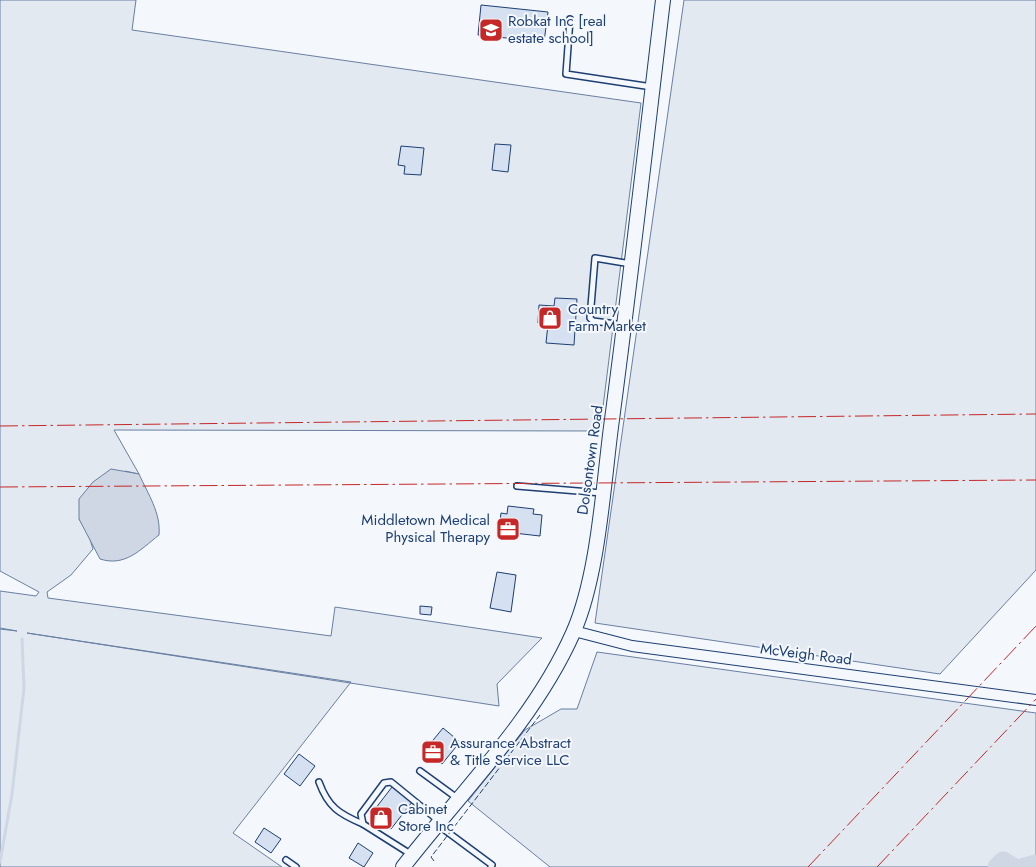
<svg xmlns="http://www.w3.org/2000/svg" width="1036" height="867" font-family="Jost,sans-serif">
	<rect width="100%" height="100%" fill="#f4f7fb"/>
	<!-- green -->
	<g fill="#e3e9f0" stroke="#687fa3">
		<polygon points="0,0 136,0 132,30 641,103 600,431 114,430 139,474 125,471 79,519 88,533 93,549 71,575 47,592 48,598 331,636 335,607 542,638 497,684 499,706 27,633 351,682 233,833 282,867 0,867 0,629 17,631 0,628 0,591 36,596 39,592 0,571"/>
		<polygon points="684,0 1036,0 1036,570 940,674 595,623"/>
		<polygon points="597,652 1036,713 1036,867 550,867 468,801 525,730 561,709 577,709"/>
	</g>
	<!-- water -->
	<path fill="#cfd7e4" stroke="#687fa3" d="M111 469 139 474C148 494 161 513 159 535 140 550 125 567 100 559L79 519V499L93 482Z"/>
	<g fill="none" stroke-linecap="round" stroke-linejoin="round">
		<!-- stream -->
		<polyline stroke="#cfd7e4" stroke-width="3" points="0,862 12,794 24,688 22,639"/>
		<!-- river -->
		<g stroke="#cfd7e4" stroke-width="19">
			<polyline points="997,867 1003,861 1013,867"/>
			<polyline points="1024,867 1036,864"/>
		</g>
	</g>
	<!-- building -->
	<g fill="#d5e0f0" stroke="#1d3f73">
		<polygon points="481,5 548,12 544,42 478,35"/>
		<polygon points="495,144 511,145 508,172 492,170"/>
		<polygon points="401,146 424,148 421,175 404,174 405,166 398,165"/>
		<polygon points="555,298 577,299 574,345 546,343 548,324 538,323 539,305 554,306"/>
		<polygon points="508,506 534,509 533,514 542,515 540,536 505,532 505,529 499,529 501,513 507,514"/>
		<polygon points="497,572 516,575 511,612 490,608"/>
		<polygon points="420,606 432,607 431,615 420,614"/>
		<polygon points="443,728 460,742 442,764 425,750"/>
		<polygon points="299,754 315,766 300,786 284,774"/>
		<polygon points="392,787 412,802 391,829 372,813"/>
		<polygon points="264,828 281,839 271,853 255,842"/>
		<polygon points="358,843 373,853 364,867 349,858"/>
	</g>
	<g fill="none" stroke-linecap="round" stroke-linejoin="round">
		<!-- lane casing -->
		<g stroke="#1d3f73" stroke-width="8">
			<g id="lane">
				<polyline points="570,19 566,74 652,87"/>
				<polyline points="624,325 593,321 590,318 595,258 631,264"/>
				<polyline points="517,486 602,493"/>
				<polyline points="420,771 457,798"/>
				<path d="M319 782C328 807 339 814 363 824"/>
				<polyline points="438,825 492,865 491,867"/>
				<polyline points="412,855 363,824 361,814 384,783 391,782 439,821"/>
				<polyline points="286,860 296,867"/>
			</g>
		</g>
		<!-- street casing -->
		<g stroke="#1d3f73" stroke-width="12">
			<polyline id="street" points="574,631 632,646 1036,700"/>
		</g>
		<!-- secondary casing -->
		<g stroke="#1d3f73" stroke-width="16">
			<path id="secondary" d="M403 867C461 792 534 721 573 633 598 577 603 489 611 427 630 285 646 142 663 0"/>
		</g>
		<!-- lane -->
		<use href="#lane" stroke="#f4f7fb" stroke-width="5"/>
		<!-- street -->
		<use href="#street" stroke="#f4f7fb" stroke-width="10"/>
		<!-- secondary -->
		<use href="#secondary" stroke="#f4f7fb" stroke-width="14"/>
		<!-- fence -->
		<polyline stroke="#1d3f73" stroke-width="1" stroke-dasharray="6 2.5" stroke-linecap="butt" points="434,861 431,857 540,715"/>
		<!-- power -->
		<g stroke="#c62828" stroke-width="1" stroke-dasharray="18 4 2.5 4" stroke-linecap="butt">
			<polyline points="0,426 1036,414"/>
			<polyline points="0,487 1036,480"/>
			<polyline points="808,867 1036,626"/>
			<polyline points="877,867 1036,699"/>
		</g>
	</g>
	<!-- icons -->
	<defs>
		<g id="university-square" transform="scale(1.25)"><rect x="-9" y="-9" width="18" height="18" rx="4" fill="#c62828" stroke="#f4f7fb"/><path d="M0-5L7-2L0 1L-7-2ZM-4 1L0 2.5L4 1V4Q0 6-4 4Z" fill="#fff"/></g>
		<g id="shop-square" transform="scale(1.25)"><rect x="-9" y="-9" width="18" height="18" rx="4" fill="#c62828" stroke="#f4f7fb"/><path d="M-5-2.5h2.3a2.7 3.5 0 0 1 5.4 0H5L5.5 6h-11ZM-1.5-2.5h3a1.5 2.3 0 0 0-3 0Z" fill="#fff"/></g>
		<g id="office-square" transform="scale(1.25)"><rect x="-9" y="-9" width="18" height="18" rx="4" fill="#c62828" stroke="#f4f7fb"/><path d="M-6-3h4V-5.5h4V-3h4V5H-6ZM-1-4.5V-3h2v-1.5ZM-6 0V1H6V0Z" fill="#fff"/></g>
	</defs>
	<g fill-rule="evenodd">
		<use href="#university-square" x="491" y="30"/>
		<use href="#shop-square" x="550" y="318"/>
		<use href="#office-square" x="508" y="529"/>
		<use href="#office-square" x="433" y="752"/>
		<use href="#shop-square" x="381" y="818"/>
	</g>
	<g text-anchor="middle" stroke-width="4" stroke-linejoin="round" paint-order="stroke">
		<!-- poi labels -->
		<g font-size="15" fill="#1d3f73" stroke="#f4f7fb" text-anchor="start">
			<text x="508" y="26">Robkat Inc [real<tspan x="508" dy="17">estate school]</tspan></text>
			<text x="568" y="314">Country<tspan x="568" dy="17">Farm Market</tspan></text>
			<text x="490" y="525" text-anchor="end">Middletown Medical<tspan x="490" dy="17">Physical Therapy</tspan></text>
			<text x="450" y="748">Assurance Abstract<tspan x="450" dy="17">&amp; Title Service LLC</tspan></text>
			<text x="398" y="814">Cabinet<tspan x="398" dy="17">Store Inc</tspan></text>
		</g>
		<!-- street labels -->
		<g font-size="15" fill="#1d3f73" stroke="#f4f7fb">
			<text transform="translate(590 460) rotate(-82)" y="5">Dolsontown Road</text>
			<text transform="translate(806 654) rotate(7)" y="5">McVeigh Road</text>
		</g>
	</g>
</svg>
